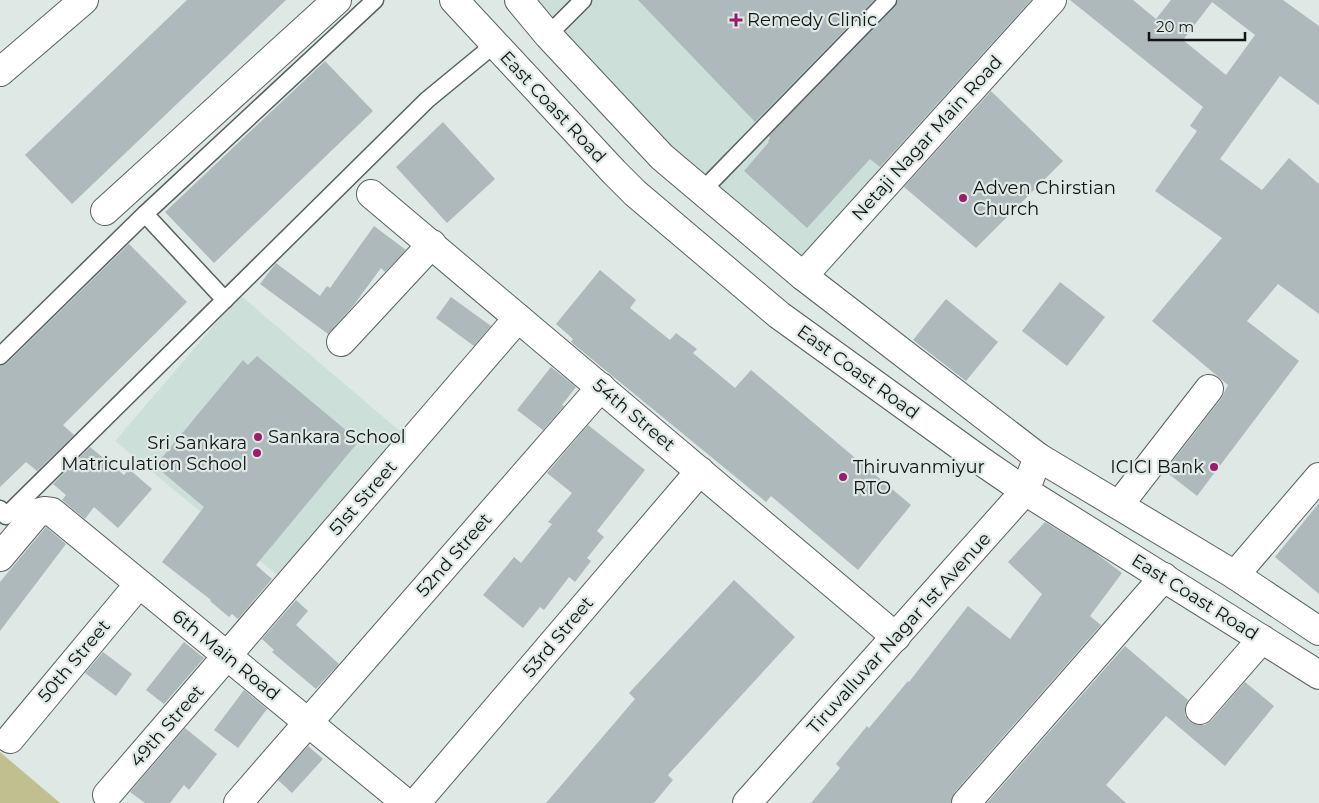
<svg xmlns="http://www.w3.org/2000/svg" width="1319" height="803" font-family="Montserrat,sans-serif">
	<rect width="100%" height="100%" fill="#dee9e5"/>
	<!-- built -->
	<g fill="#ccdfd9">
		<polygon points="528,0 1041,0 803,276 702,191"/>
		<polygon points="240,295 401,432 278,576 115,441"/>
	</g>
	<!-- green -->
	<polygon fill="#c1bf8f" points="0,752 60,803 0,803"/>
	<!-- building -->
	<g fill="#aeb9bb" fill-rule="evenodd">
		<polygon points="187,0 286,0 72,204 25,155"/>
		<polygon points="638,0 874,0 755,122"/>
		<polygon points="898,0 1031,0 880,167 870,159 807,228 744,171 769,142 768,141 770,138 769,136 895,7"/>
		<path d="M1070 0H1133L1156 19 1171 0H1283L1319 26V105L1280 76 1220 159 1262 190 1289 158 1319 184V314L1278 284 1247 321 1299 361 1197 496 1165 471 1221 399 1228 385 1152 321 1222 238 1155 191 1197 131 1190 126 1203 107ZM1212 2 1255 35 1226 75 1183 40Z"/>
		<polygon points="325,61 373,111 214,263 165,212"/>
		<polygon points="991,91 1063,161 976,248 904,187"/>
		<polygon points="443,122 495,179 447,223 396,167"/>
		<polygon points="374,226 406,250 385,272 381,268 353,306 328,334 260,284 276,263 320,296 327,286 330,288"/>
		<polygon points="129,244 187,302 63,425 74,435 37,471 26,462 0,487 0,366 7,363"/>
		<polygon points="600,270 636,300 630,308 670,340 676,333 697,349 693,353 735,388 751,370 911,505 858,570 771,496 766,502 571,342 573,339 556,324"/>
		<polygon points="1060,282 1105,317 1067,366 1022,331"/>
		<polygon points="451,297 491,326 474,346 436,318"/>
		<polygon points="946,299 998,342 966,381 913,340"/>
		<polygon points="257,356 359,441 256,565 272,579 238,619 232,614 229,617 210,601 211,600 162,562 204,507 155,466 243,360 248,365"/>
		<polygon points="551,367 576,387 562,405 564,406 543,430 517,410"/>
		<polygon points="588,425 645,470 597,531 604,537 587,558 591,561 575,582 569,577 544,610 540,607 523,628 483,595 514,557 521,563 552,524 548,522 572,493 547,473"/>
		<polygon points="90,447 124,475 129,469 152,489 118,528 94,507 85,519 62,500 66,495 53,484"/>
		<polygon points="1319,503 1319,594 1275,557"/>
		<polygon points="1045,522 1094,552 1122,573 1090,616 1101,625 954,793 951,803 811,803 840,768 836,764 867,726 869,728 908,681 909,682 968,606 1010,639 1042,594 1008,562"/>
		<polygon points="46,527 66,544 0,631 0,582"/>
		<polygon points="734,580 795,637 668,775 673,780 654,803 546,803 635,699 629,693"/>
		<polygon points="296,600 308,611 296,625 339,664 316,689 272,652 274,650 262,639"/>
		<polygon points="184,642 204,658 164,704 146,690"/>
		<polygon points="1125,646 1188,700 1185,707 1185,715 1189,721 1197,725 1205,725 1212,720 1245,682 1274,706 1225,766 1166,716 1106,785 1126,803 987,803"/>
		<polygon points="103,652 132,674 116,696 85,673"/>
		<polygon points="244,690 267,709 238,748 214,730"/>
		<polygon points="185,728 217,754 189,790 184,785 170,803 145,803 130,792"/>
		<polygon points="308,746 323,759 292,793 278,780"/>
	</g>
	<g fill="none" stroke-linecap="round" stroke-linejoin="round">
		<!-- service casing -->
		<g stroke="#58615f" stroke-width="19">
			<g id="service">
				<polyline points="548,35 583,0"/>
				<polyline points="702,191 888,0"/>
				<polyline points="145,214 225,300"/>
				<polyline points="0,356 145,214 375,0"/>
				<polyline points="0,509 6,516 427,100 495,44"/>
			</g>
		</g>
		<!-- minor casing -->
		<g stroke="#58615f" stroke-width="30">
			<g id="minor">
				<polyline points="0,72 84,0"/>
				<polyline points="371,194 896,637"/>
				<polyline points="105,211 337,0"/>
				<polyline points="803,276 1052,0"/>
				<polyline points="341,342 432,244"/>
				<polyline points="1119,505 1209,389"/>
				<polyline points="0,557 37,513 44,511 52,512 406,803"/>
				<polyline points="1235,575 1319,477"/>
				<polyline points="1200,710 1262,639"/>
				<polyline points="10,739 139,584"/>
				<polyline points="107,795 518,318"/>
				<polyline points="238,803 601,387"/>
				<polyline points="416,803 700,471"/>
				<polyline points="747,803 1025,491 1038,457"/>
				<polyline points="966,803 1164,577"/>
			</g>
		</g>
		<!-- primary casing -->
		<g stroke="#58615f" stroke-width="30">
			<g id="primary">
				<polyline points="454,0 614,172 635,193 779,315 984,463 1025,491 1319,675"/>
				<polyline points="519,0 548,35 662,157 803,276 1038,457 1235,575 1319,631"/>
			</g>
		</g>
		<!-- service -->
		<use href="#service" stroke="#fff" stroke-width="16"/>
		<!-- minor -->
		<use href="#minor" stroke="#fff" stroke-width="28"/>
		<!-- primary -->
		<use href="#primary" stroke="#fff" stroke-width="28"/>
	</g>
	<!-- markers -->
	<g fill="#9d1a6d" stroke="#dee9e5" stroke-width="2">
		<path d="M733.5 12.5h5v5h5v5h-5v5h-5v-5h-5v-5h5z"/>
		<circle cx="963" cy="198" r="5"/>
		<circle cx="258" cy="437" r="5"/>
		<circle cx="257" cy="453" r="5"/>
		<circle cx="1214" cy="467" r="5"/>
		<circle cx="843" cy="477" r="5"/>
	</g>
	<g text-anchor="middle" stroke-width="4.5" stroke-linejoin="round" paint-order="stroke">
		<!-- poi labels -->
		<g font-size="18" fill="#111413" stroke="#dee9e5" text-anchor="start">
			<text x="747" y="26">Remedy Clinic</text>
			<text x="973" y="194">Adven Chirstian<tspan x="973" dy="21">Church</tspan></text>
			<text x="268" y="443">Sankara School</text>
			<text x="247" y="449" text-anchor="end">Sri Sankara<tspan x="247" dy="21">Matriculation School</tspan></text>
			<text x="853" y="473">Thiruvanmiyur<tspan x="853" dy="21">RTO</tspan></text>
			<text x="1204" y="473" text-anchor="end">ICICI Bank</text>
		</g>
		<!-- street labels -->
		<g font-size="18" fill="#111413" stroke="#dee9e5">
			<text transform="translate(553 107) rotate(47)" y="6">East Coast Road</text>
			<text transform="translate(927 138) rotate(-48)" y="6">Netaji Nagar Main Road</text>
			<text transform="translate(858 372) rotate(36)" y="6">East Coast Road</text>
			<text transform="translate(634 415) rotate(40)" y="6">54th Street</text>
			<text transform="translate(363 498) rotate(-49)" y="6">51st Street</text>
			<text transform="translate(454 555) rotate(-49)" y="6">52nd Street</text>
			<text transform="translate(1195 597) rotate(32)" y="6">East Coast Road</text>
			<text transform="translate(899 633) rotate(-48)" y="6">Tiruvalluvar Nagar 1st Avenue</text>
			<text transform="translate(558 637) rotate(-50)" y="6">53rd Street</text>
			<text transform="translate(226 655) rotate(39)" y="6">6th Main Road</text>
			<text transform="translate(74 661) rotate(-50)" y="6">50th Street</text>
			<text transform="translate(167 726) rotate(-49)" y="6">49th Street</text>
		</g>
	</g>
	<!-- scale -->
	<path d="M1149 32v8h96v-8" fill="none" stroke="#111413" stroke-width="2.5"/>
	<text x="1156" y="32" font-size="15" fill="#111413" stroke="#dee9e5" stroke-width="4" paint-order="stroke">20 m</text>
</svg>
